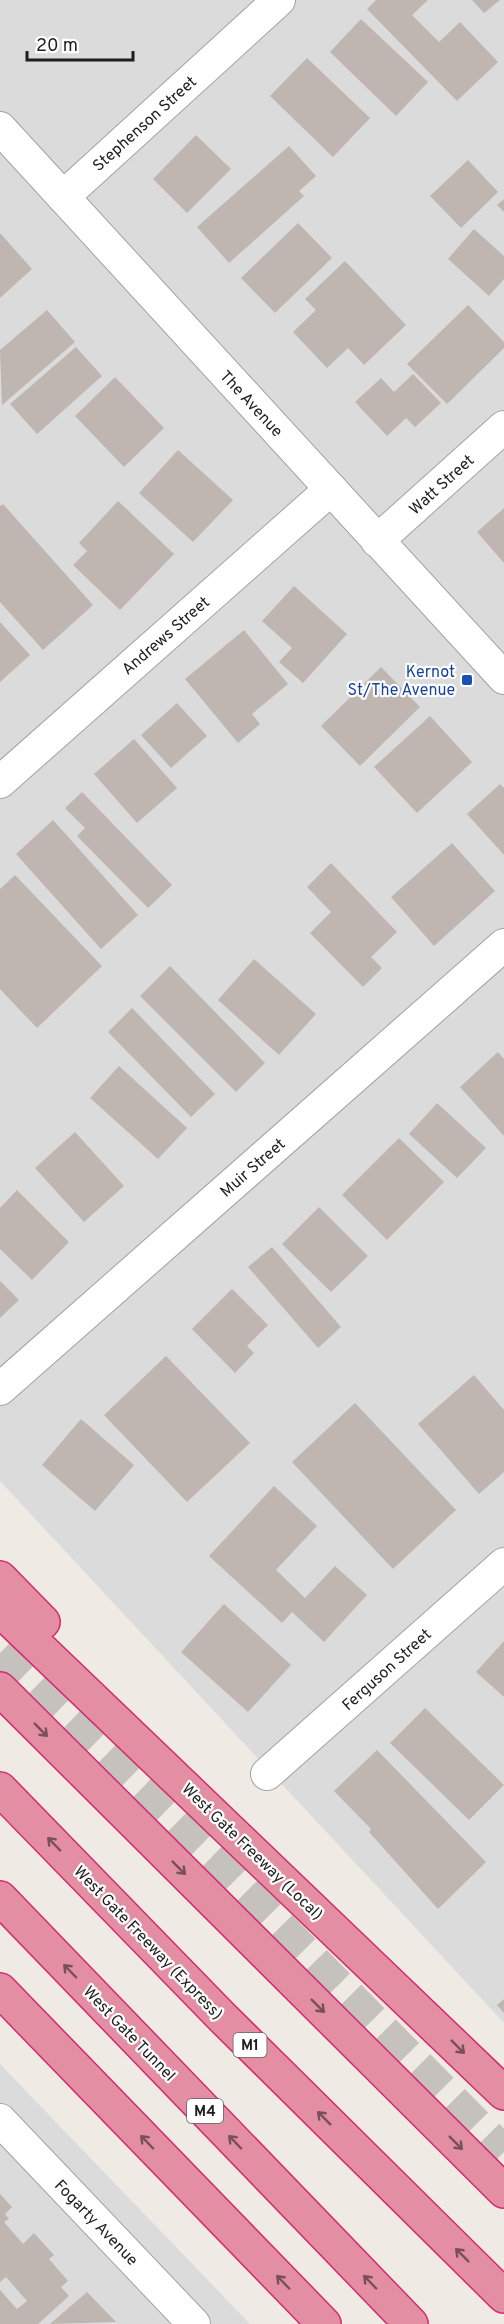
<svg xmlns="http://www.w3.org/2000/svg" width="504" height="2324" font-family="Overpass,sans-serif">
	<rect width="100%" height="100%" fill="#efeae4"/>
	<!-- residential -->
	<g fill="#dcdbdb">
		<polygon points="0,0 504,0 504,2023 0,1481"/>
		<polygon points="0,2064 250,2324 0,2324"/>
	</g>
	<!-- building -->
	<g fill="#bfb6b1">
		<polygon points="376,0 428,0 412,15 439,42 460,22 498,62 457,101 367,9"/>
		<polygon points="472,0 500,0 484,13"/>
		<polygon points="361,19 428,82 396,116 330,52"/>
		<polygon points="307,58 370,118 333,157 270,96"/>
		<polygon points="196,135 231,169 187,213 153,179"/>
		<polygon points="289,146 316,176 299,191 304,196 229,263 197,227"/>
		<polygon points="468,160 498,192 461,228 430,196"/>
		<polygon points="504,199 504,212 497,205"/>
		<polygon points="298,223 332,258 275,313 241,278"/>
		<polygon points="474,229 504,256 504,279 489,296 448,259"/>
		<polygon points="0,233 32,269 0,298"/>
		<polygon points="345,261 406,325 364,365 348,348 327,368 293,332 316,310 305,299"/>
		<polygon points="468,305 504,342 504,348 447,404 407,364"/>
		<polygon points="47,310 75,342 2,405 0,350"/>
		<polygon points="76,347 102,376 37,434 10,404"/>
		<polygon points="413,374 441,403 415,427 406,418 387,436 355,402 381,378 394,392"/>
		<polygon points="115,377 164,428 124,467 75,416"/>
		<polygon points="178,450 233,500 193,542 139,493"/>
		<polygon points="118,501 174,554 120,610 73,565 87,551 79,543"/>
		<polygon points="3,504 93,605 43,650 0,602 0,506"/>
		<polygon points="504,508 504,563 477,532"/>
		<polygon points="294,586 347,634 303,683 279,662 292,648 262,621"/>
		<polygon points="0,622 30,655 0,682"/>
		<polygon points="244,630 288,684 252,714 260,724 238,743 185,679"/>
		<polygon points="381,667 420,707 360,766 321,726"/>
		<polygon points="177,703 207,736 171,768 141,735"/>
		<polygon points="430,716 472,762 417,813 374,767"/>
		<polygon points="134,739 177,788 137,823 94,774"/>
		<polygon points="500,784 504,788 504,855 467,814"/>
		<polygon points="82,792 172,885 148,908 77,836 85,828 65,808"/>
		<polygon points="53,820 138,915 101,949 16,854"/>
		<polygon points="452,843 495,891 434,946 391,897"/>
		<polygon points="331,863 397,932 371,957 382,968 363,987 310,933 331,912 307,887"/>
		<polygon points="15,875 102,966 37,1028 0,989 0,889"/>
		<polygon points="254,959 316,1014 279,1055 218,1000"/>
		<polygon points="170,966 265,1063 236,1092 140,996"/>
		<polygon points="132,1008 215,1094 191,1117 108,1032"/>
		<polygon points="498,1052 504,1059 504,1136 460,1087"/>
		<polygon points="119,1066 187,1128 158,1159 90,1098"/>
		<polygon points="437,1103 486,1148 457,1178 409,1134"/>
		<polygon points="75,1132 124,1186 84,1222 35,1168"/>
		<polygon points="399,1138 444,1182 387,1240 342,1195"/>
		<polygon points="17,1190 69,1242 32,1280 0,1249 0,1208"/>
		<polygon points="319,1207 368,1256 331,1292 282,1244"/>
		<polygon points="272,1247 341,1327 318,1348 248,1267"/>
		<polygon points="0,1281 19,1300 0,1318"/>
		<polygon points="232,1289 268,1325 247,1346 254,1353 235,1373 192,1329"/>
		<polygon points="166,1356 250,1443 187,1502 104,1415"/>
		<polygon points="474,1375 504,1410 504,1472 479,1494 418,1424"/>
		<polygon points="355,1403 456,1510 393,1569 292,1462"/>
		<polygon points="81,1419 134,1465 95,1511 42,1465"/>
		<polygon points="274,1486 317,1526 276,1570 305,1598 335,1566 367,1595 324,1642 292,1612 282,1623 209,1556"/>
		<polygon points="224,1604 291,1665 248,1712 181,1652"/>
		<polygon points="504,1641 504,1697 476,1672"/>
		<polygon points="425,1708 504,1785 469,1820 390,1743"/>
		<polygon points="377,1750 486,1862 438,1909 369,1832 371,1829 334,1791"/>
		<polygon points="504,1999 504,2013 497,2005"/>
		<polygon points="0,2194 12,2207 5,2214 9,2219 4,2222 23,2244 34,2233 54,2255 49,2259 68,2281 61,2287 69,2296 38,2324 0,2324 0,2290 17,2309 27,2301 6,2277 0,2282"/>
		<polygon points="87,2292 116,2322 50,2324"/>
	</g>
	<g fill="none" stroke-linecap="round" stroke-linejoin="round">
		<!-- highway-tunnel -->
		<polyline stroke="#c5c1bc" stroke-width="33" stroke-dasharray="33 16" stroke-linecap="butt" points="0,1653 228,1874 504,2152"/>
		<!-- street casing -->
		<g stroke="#a2a2a2" stroke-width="34">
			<g id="street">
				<polyline points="0,128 504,678"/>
				<polyline points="63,197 279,0"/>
				<polyline points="377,541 504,427"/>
				<polyline points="0,782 331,489"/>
				<polyline points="0,1389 504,945"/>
				<polyline points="267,1774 504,1564"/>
				<polyline points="0,2120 194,2324"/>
			</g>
		</g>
		<!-- highway casing -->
		<g stroke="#d42a70" stroke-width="36">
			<g id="highway">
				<polyline points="0,1578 43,1622"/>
				<polyline points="0,1610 504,2093"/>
				<polyline points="0,1689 504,2191"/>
				<polyline points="0,1789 222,2017 504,2296"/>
				<polyline points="0,1898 411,2324"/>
				<polyline points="0,1990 324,2324"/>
			</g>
		</g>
		<!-- street -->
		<use href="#street" stroke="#fff" stroke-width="32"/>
		<!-- highway -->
		<use href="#highway" stroke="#e48ea4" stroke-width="33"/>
	</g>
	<!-- one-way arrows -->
	<defs><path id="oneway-shaft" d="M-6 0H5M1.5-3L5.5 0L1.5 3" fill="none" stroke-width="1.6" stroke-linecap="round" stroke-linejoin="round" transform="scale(1.5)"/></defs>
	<g stroke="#77505a">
		<use href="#oneway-shaft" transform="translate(41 1730) rotate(45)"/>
		<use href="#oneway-shaft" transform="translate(54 1844) rotate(-134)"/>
		<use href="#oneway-shaft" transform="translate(179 1868) rotate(45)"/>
		<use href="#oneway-shaft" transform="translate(70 1971) rotate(-134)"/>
		<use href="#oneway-shaft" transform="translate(318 2006) rotate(45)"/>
		<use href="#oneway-shaft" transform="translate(458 2047) rotate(45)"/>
		<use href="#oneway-shaft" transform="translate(324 2118) rotate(-135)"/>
		<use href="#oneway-shaft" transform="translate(147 2142) rotate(-134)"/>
		<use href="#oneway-shaft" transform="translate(235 2142) rotate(-134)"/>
		<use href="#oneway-shaft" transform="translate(456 2143) rotate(45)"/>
		<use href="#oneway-shaft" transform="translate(462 2255) rotate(-135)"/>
		<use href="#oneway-shaft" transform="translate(283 2282) rotate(-134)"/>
		<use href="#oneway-shaft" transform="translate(370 2282) rotate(-134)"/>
	</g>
	<!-- markers -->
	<rect fill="#1a4fb4" stroke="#fff" stroke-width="2" x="461" y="674" width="12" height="12" rx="3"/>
	<g text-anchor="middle" stroke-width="4.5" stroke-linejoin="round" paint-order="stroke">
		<!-- shield labels -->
		<g fill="#fff" stroke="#626262" stroke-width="1.5">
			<rect x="233.5" y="2033" width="33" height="24" rx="4.5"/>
			<rect x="187" y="2099" width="36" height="24" rx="4.5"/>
		</g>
		<g font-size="15" font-weight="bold" fill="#1e1e1e">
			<text x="250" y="2050">M1</text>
			<text x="205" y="2116">M4</text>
		</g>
		<!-- street labels -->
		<g font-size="16" fill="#1e1e1e" stroke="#fff">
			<text transform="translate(144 123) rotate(-42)" y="6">Stephenson Street</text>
			<text transform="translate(252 403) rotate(47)" y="6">The Avenue</text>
			<text transform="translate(441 484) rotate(-42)" y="6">Watt Street</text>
			<text transform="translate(165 635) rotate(-41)" y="6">Andrews Street</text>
			<text transform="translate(252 1167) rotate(-41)" y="6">Muir Street</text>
			<text transform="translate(386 1669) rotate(-42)" y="6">Ferguson Street</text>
			<text transform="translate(253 1851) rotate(44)" y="6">West Gate Freeway (Local)</text>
			<text transform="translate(149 1942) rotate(46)" y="6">West Gate Freeway (Express)</text>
			<text transform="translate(130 2033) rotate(46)" y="6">West Gate Tunnel</text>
			<text transform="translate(97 2222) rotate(46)" y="6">Fogarty Avenue</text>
		</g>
		<!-- transit labels -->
		<g font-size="16" fill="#164399" stroke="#fff" text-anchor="end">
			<text x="455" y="677">Kernot<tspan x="455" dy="18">St/The Avenue</tspan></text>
		</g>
	</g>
	<!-- scale -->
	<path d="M27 51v9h106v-9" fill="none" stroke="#1e1e1e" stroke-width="3"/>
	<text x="36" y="51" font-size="18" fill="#1e1e1e" stroke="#ffffff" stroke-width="4.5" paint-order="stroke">20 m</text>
</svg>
